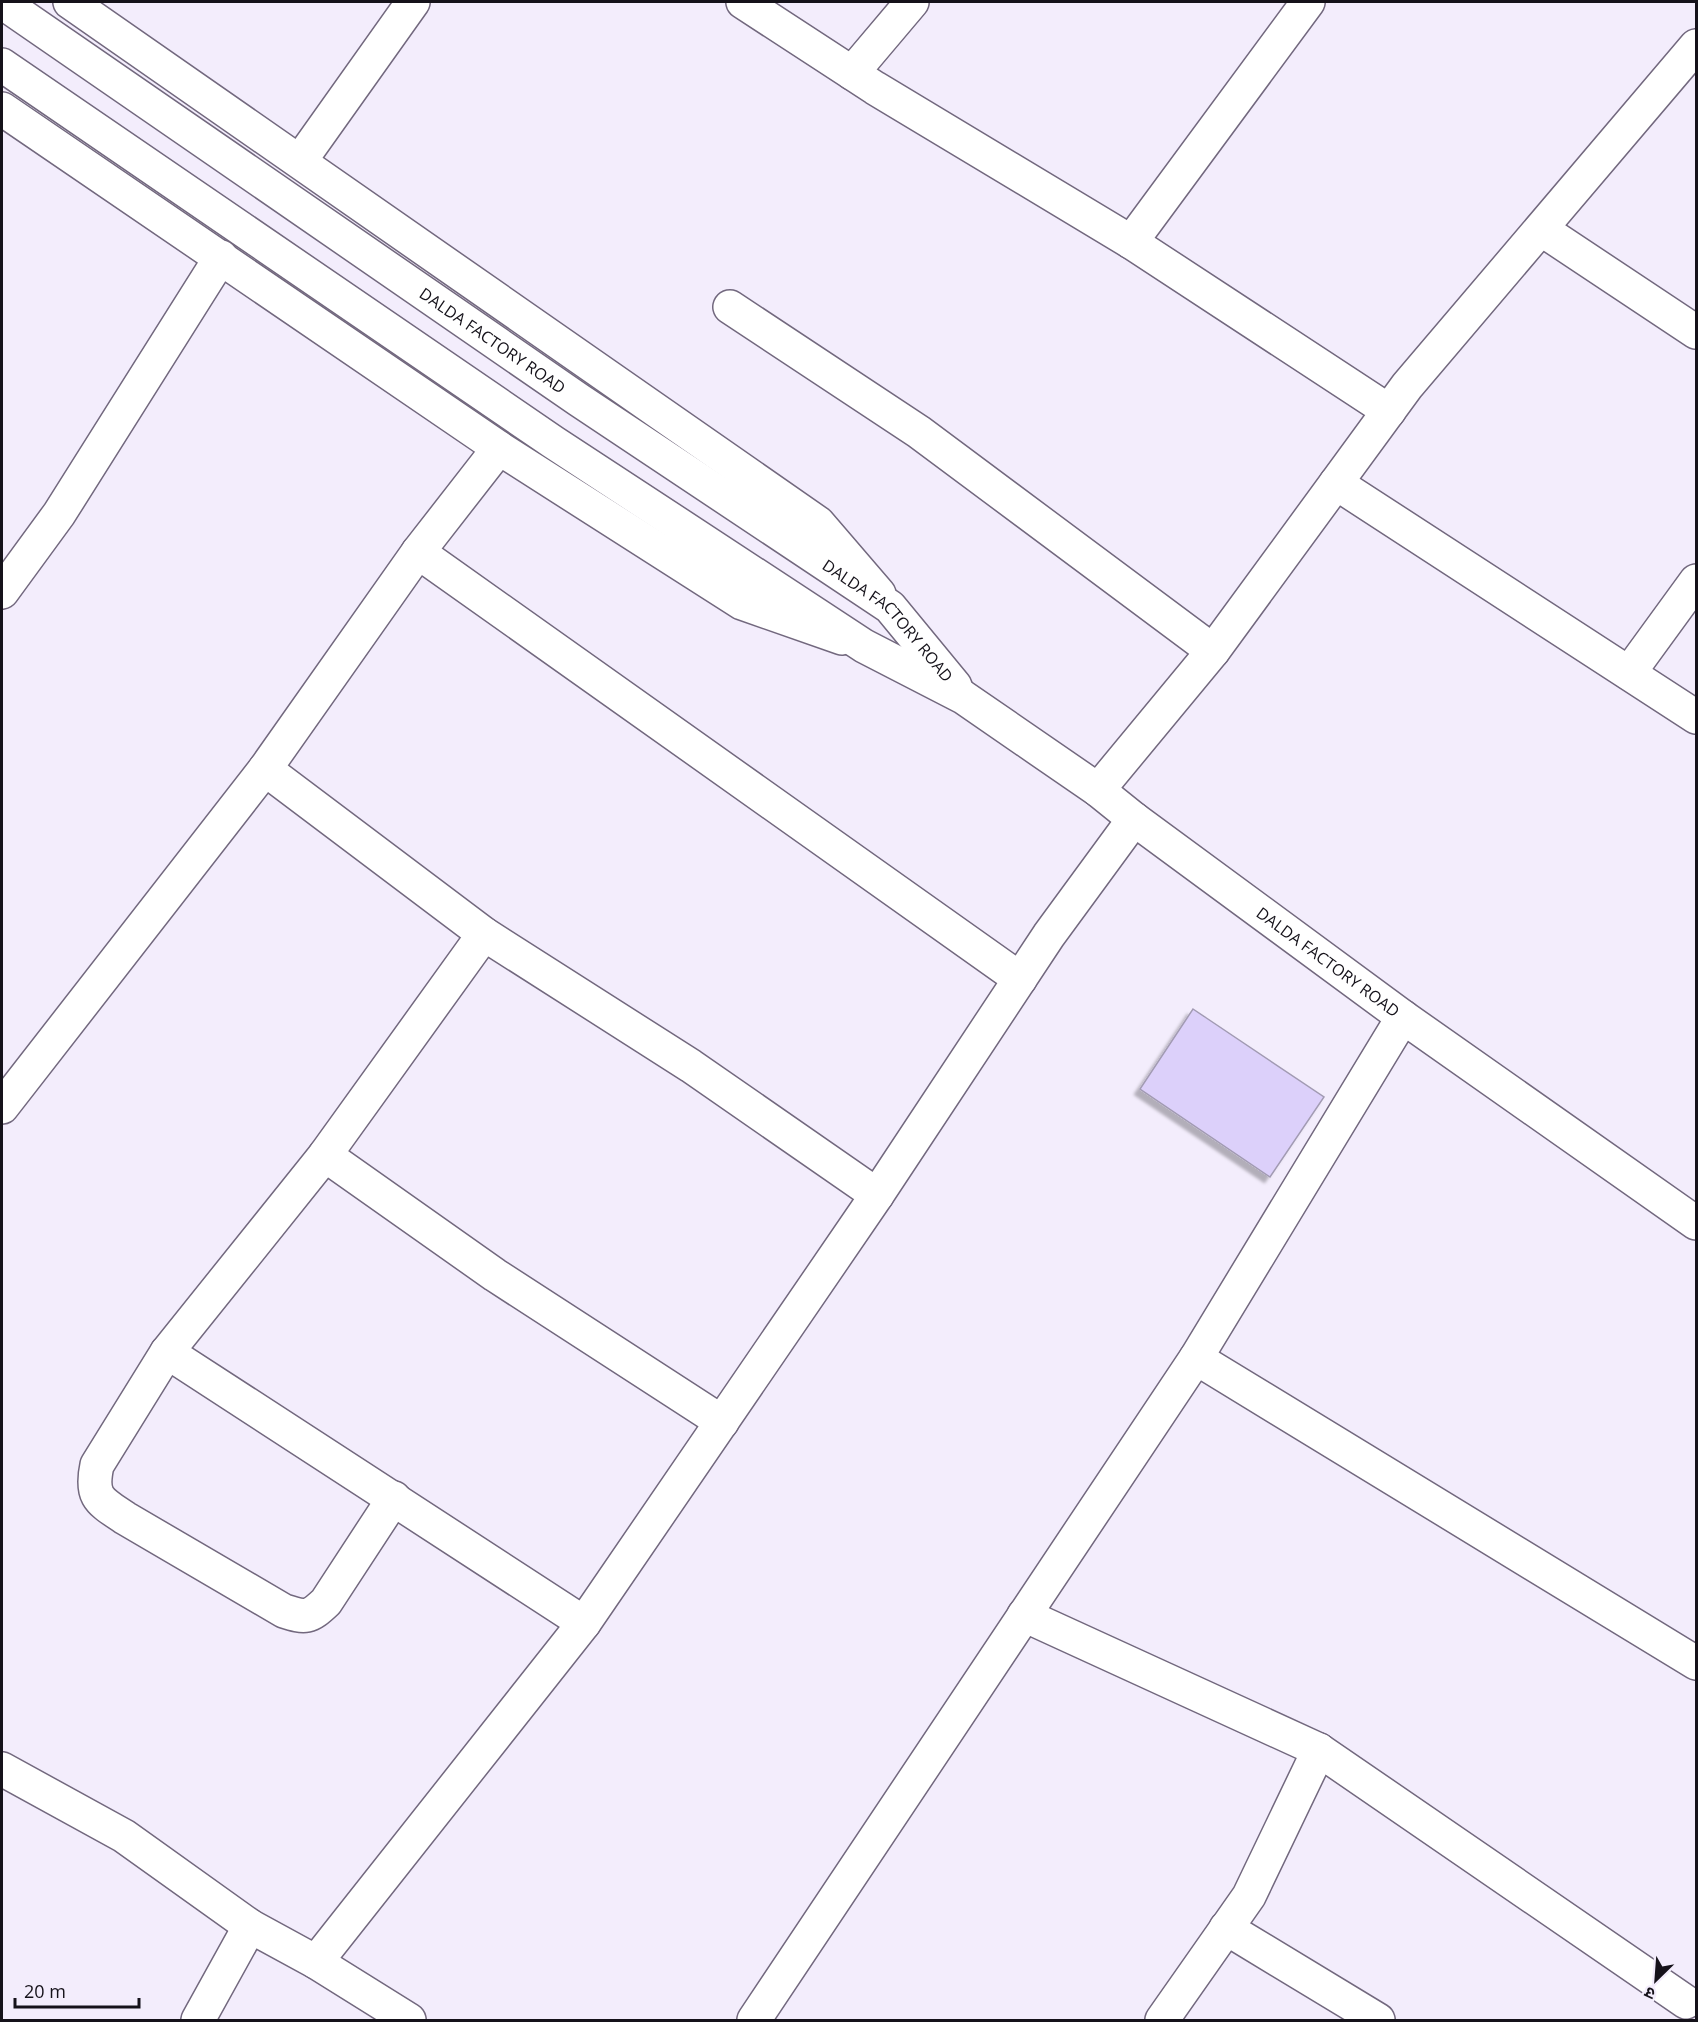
<svg xmlns="http://www.w3.org/2000/svg" width="1698" height="2022" font-family="'Open Sans','Noto Sans Devanagari',sans-serif">
	<defs>
		<filter id="shadow"><feDropShadow dx="-5.5" dy="5.5" stdDeviation="1.5" flood-color="#0004"/></filter>
	</defs>
	<rect width="100%" height="100%" fill="#f3edfc"/>
	<!-- building -->
	<polygon fill="#dcd0fa" stroke="#a29bb3" stroke-width="1.5" filter="url(#shadow)" points="1193,1009 1324,1097 1270,1177 1140,1089"/>
	<g fill="none" stroke-linecap="round" stroke-linejoin="round">
		<!-- minor casing -->
		<g stroke="#72687e" stroke-width="36">
			<g id="minor">
				<polyline points="70,2 818,523 879,594"/>
				<polyline points="743,2 875,88 1131,242 1389,411"/>
				<polyline points="852,73 912,2"/>
				<polyline points="2,109 499,448 742,603 842,638"/>
				<polyline points="300,161 413,2"/>
				<polyline points="1541,229 1696,332"/>
				<polyline points="1131,242 1308,2"/>
				<polyline points="730,307 919,432 1213,651"/>
				<polyline points="1336,483 1696,717"/>
				<polyline points="418,552 1020,979"/>
				<polyline points="2,592 59,514 221,257"/>
				<polyline points="1629,673 1696,581"/>
				<polyline points="265,769 484,934 691,1066 877,1195"/>
				<polyline points="1098,790 1213,651 1407,386 1696,46"/>
				<polyline points="2,1107 265,769 418,552 499,448"/>
				<polyline points="325,1155 495,1275 722,1422"/>
				<polyline points="167,1352 584,1623"/>
				<polyline points="1196,1358 1696,1663"/>
				<path d="M394 1498 326 1602C309 1618 306 1618 284 1611L125 1518C100 1501 90 1498 97 1465L167 1352 325 1155 484 934"/>
				<polyline points="1024,1615 1319,1750"/>
				<polyline points="2,1769 124,1836 250,1926 316,1962 409,2020"/>
				<polyline points="1226,1928 1378,2020"/>
				<polyline points="316,1962 584,1623 877,1195 1049,935 1134,819"/>
				<polyline points="198,2020 250,1926"/>
				<polyline points="754,2020 1196,1358 1403,1017"/>
				<polyline points="1162,2020 1249,1896 1319,1750 1686,2002"/>
			</g>
		</g>
		<!-- tertiary casing -->
		<g stroke="#72687e" stroke-width="36">
			<g id="tertiary">
				<path id="s1" d="M2 2 579 400 890 607 955 686"/>
				<path id="s2" d="M2 65 553 442 864 646 963 697 1098 790 1134 819 1403 1017 1696 1223"/>
			</g>
		</g>
		<!-- minor -->
		<use href="#minor" stroke="#fff" stroke-width="33"/>
		<!-- tertiary -->
		<use href="#tertiary" stroke="#fff" stroke-width="33"/>
	</g>
	<g text-anchor="middle" stroke-width="4.5" stroke-linejoin="round" paint-order="stroke">
		<!-- street labels -->
		<g font-size="16" fill="#15121a" stroke="#f3edfc">
			<text dy="6" stroke="none"><textPath href="#s1" startOffset="596">DALDA FACTORY ROAD</textPath></text>
			<text dy="6" stroke="none"><textPath href="#s1" startOffset="1082">DALDA FACTORY ROAD</textPath></text>
			<text dy="6" stroke="none"><textPath href="#s2" startOffset="1602">DALDA FACTORY ROAD</textPath></text>
		</g>
	</g>
	<!-- border -->
	<rect width="1698" height="2022" fill="none" stroke="#15121a" stroke-width="6"/>
	<!-- north arrow -->
	<g transform="translate(1656 1980) rotate(205)" stroke="#f3edfc" stroke-width="4.5" paint-order="stroke">
	<path d="M0-4.5L10 22L0 15L-10 22Z" fill="#15121a"/>
	<text y="-9" font-size="16" font-weight="bold" text-anchor="middle" fill="#15121a">उ</text>
	</g>
	<!-- scale -->
	<path d="M15 1998v9h124v-9" fill="none" stroke="#15121a" stroke-width="3"/>
	<text x="24" y="1998" font-size="18" fill="#15121a" stroke="#f3edfc" stroke-width="4.5" paint-order="stroke">20 m</text>
</svg>
